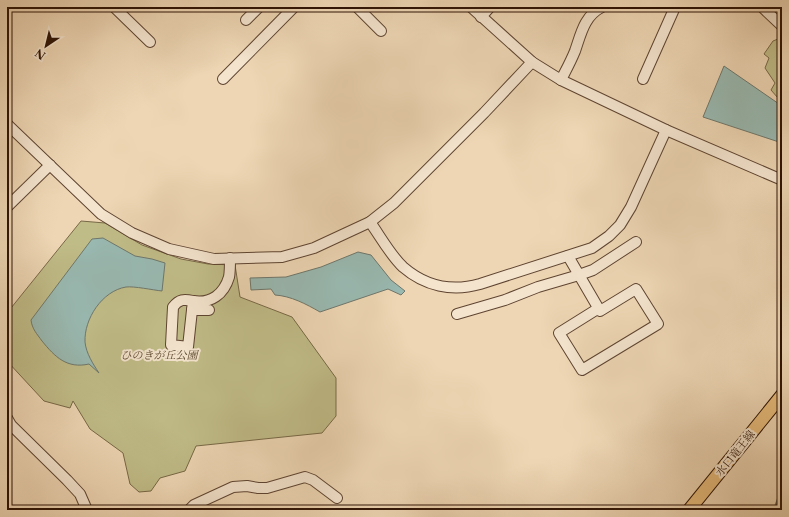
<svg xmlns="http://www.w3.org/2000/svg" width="789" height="517" font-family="'Libre Caslon Text','Noto Serif JP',serif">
	<rect width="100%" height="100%" fill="#eed6b4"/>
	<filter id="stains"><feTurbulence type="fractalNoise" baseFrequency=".005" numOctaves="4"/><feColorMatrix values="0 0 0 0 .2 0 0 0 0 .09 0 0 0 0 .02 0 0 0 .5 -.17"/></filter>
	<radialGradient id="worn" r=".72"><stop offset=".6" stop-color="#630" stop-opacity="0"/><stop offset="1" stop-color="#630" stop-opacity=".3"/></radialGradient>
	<!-- green -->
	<g fill="#c0bc88" stroke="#776846">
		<polygon points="778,39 782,40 782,95 778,98 771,90 775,83 765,68 769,58 764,54 773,41"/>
		<polygon points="81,221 105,223 142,245 181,259 208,264 235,265 240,297 292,317 336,378 336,416 322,433 196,446 185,471 160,478 151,491 139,492 130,484 123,453 90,429 73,401 70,408 44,401 7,361 7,313"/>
	</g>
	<!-- water -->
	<g fill="#99b9b1" stroke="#6e776c">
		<polygon points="724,66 782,106 782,143 703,117"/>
		<path d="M103 238 135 256 152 259 165 263 162 291C153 290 134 286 126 287 102 291 84 319 85 342 86 353 93 364 99 373L89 364C67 369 55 357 42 341 37 334 32 329 31 320L92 239Z"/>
		<path d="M358 252 371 255 391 280 405 291 401 295 388 289 320 312C306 304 291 296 275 295L271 289 251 290 250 278 286 277 321 267Z"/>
	</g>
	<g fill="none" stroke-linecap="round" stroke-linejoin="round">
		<!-- stream -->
		<polyline stroke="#6e776c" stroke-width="2.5" points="774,510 782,489"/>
		<!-- minor casing -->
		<g stroke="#5e4431" stroke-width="12">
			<g id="minor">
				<polyline points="114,7 150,42"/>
				<polyline points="357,7 381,31"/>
				<polyline points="471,7 532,62 561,80 666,130 782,180"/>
				<polyline points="762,7 782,26"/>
				<polyline points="481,17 490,7"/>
				<polyline points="246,20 259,7"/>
				<polyline points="223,79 294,7"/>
				<polyline points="643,79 675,7"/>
				<path d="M561 80C566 70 571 61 575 51 581 34 584 16 602 7"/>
				<polyline points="7,124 101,214 132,233 169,249 214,259 282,257 314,248 370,222 394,203 484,113 532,62"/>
				<polyline points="7,207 50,165"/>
				<path d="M370 222C380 236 391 256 403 267 425 286 452 292 480 284L592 248 609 236 620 225 631 207 666 130"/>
				<polyline points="568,256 600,311 636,289 658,324 582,370 559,333 599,308"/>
				<path d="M192 310 188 347 171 345 173 307C179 299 184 299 193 301"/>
				<path d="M209 310H192L193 301C211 304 224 294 229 277 230 272 230 264 230 258"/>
				<polyline points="457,314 505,300 538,287 579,275 593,270 636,242"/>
				<polyline points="7,418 11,425 67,480 80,494 87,510"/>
				<polyline points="189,510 194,505 233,487 247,486 258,488 267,488 305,477 313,480 337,498"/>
			</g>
		</g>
		<!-- major casing -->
		<g stroke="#2e1305" stroke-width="14">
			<polyline id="major" points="689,510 782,395"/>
		</g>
		<!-- minor -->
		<use href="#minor" stroke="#f4e4ce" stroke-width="10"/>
		<!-- major -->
		<use href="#major" stroke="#e7bb7a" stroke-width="12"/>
	</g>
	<g text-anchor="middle" stroke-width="4" stroke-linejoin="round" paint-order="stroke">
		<!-- park labels -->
		<g font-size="11" font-style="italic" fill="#5a462c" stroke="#f4e4ce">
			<text x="159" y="359">ひのきが丘公園</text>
		</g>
		<!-- street labels -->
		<g font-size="11" fill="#2e1305" stroke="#f4e4ce">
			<text transform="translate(735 453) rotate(-51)" y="4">水口竜王線</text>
		</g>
	</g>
	<!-- margin -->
	<rect width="789" height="517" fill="none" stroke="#eed6b4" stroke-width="24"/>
	<rect x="8" y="8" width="773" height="501" fill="none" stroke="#2e1305" stroke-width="2"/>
	<rect x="12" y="12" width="765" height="493" fill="none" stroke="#2e1305"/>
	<!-- north arrow -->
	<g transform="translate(46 46) rotate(215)" stroke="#f4e4ce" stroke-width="3" paint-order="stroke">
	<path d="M0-3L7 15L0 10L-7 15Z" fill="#2e1305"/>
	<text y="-6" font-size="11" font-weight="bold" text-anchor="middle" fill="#2e1305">N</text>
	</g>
	<rect width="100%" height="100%" filter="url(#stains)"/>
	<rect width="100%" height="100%" fill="url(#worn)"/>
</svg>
